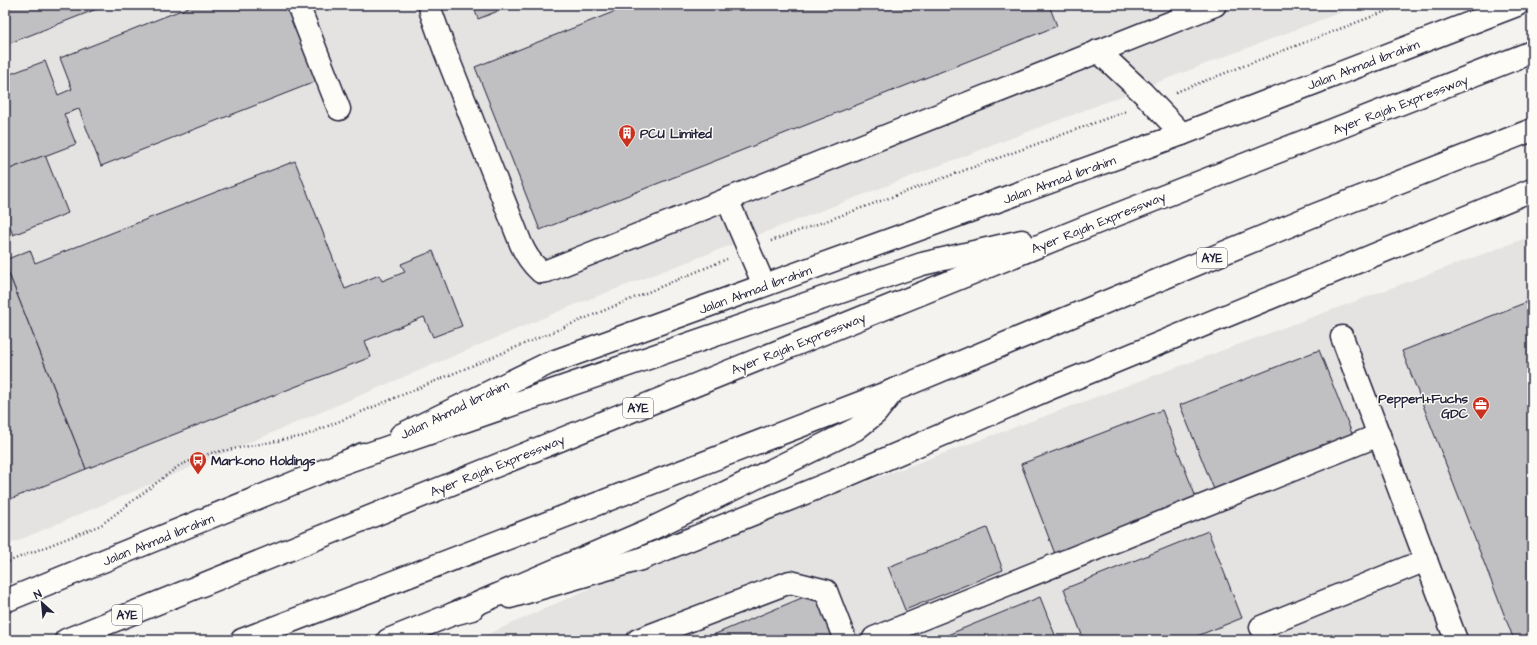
<svg xmlns="http://www.w3.org/2000/svg" width="1537" height="645" font-family="'Architects Daughter',sans-serif">
	<rect width="100%" height="100%" fill="#f4f3ef"/>
	<filter id="ink" filterUnits="userSpaceOnUse"><feTurbulence type="fractalNoise" baseFrequency=".025" numOctaves="2"/><feDisplacementMap in="SourceGraphic" scale="8" xChannelSelector="R" yChannelSelector="G"/><feConvolveMatrix kernelMatrix="1 2 1 2 8 2 1 2 1" color-interpolation-filters="sRGB"/></filter>
	<g filter="url(#ink)">
		<!-- built -->
		<g fill="#e4e3e2">
			<polygon points="5,5 1360,5 569,307 5,546"/>
			<polygon points="1532,236 1532,640 475,640 644,564"/>
		</g>
		<!-- building -->
		<g fill="#c0bfc2" stroke="#22223b">
			<polygon points="5,5 107,5 5,45"/>
			<polygon points="194,5 297,5 325,78 101,166 79,109 64,114 76,144 5,171 5,76 45,61 58,95 72,89 60,58"/>
			<polygon points="473,5 513,5 478,19"/>
			<polygon points="631,5 1049,5 1057,26 540,230 475,67"/>
			<polygon points="45,155 68,213 13,235 5,215 5,171"/>
			<polygon points="295,161 345,289 379,275 382,281 405,272 401,264 433,251 462,326 433,337 424,317 365,341 371,357 86,469 5,264 5,260 30,250 35,263"/>
			<polygon points="5,264 86,469 8,500 5,492"/>
			<polygon points="1532,300 1532,640 1514,640 1402,351"/>
			<polygon points="1319,350 1353,436 1215,492 1180,405"/>
			<polygon points="1162,410 1197,500 1055,554 1021,464"/>
			<polygon points="987,528 1003,570 905,610 888,567"/>
			<polygon points="1208,531 1242,618 1187,640 1084,640 1064,589"/>
			<polygon points="816,592 835,640 701,640"/>
			<polygon points="1040,597 1057,640 935,640"/>
		</g>
		<g fill="none" stroke-linecap="round" stroke-linejoin="round">
			<!-- minor casing -->
			<g stroke="#22223b" stroke-width="25">
				<g id="minor">
					<polyline points="298,5 339,109"/>
					<path d="M430 5 431 12 445 51 521 244C526 256 531 263 541 272L547 271 1215 5"/>
					<polyline points="1098,51 1143,93 1182,134"/>
					<polyline points="727,199 764,285"/>
					<polyline points="1342,337 1456,640"/>
					<polyline points="1261,627 1426,560"/>
					<polyline points="874,638 1379,435"/>
					<polyline points="638,640 790,582 826,591 845,640"/>
				</g>
			</g>
			<!-- major casing -->
			<g stroke="#22223b" stroke-width="25">
				<g id="major">
					<polyline points="401,435 547,364 1182,134 1517,5"/>
					<polyline points="510,597 641,559 832,482 1051,388 1532,190"/>
					<polyline points="5,601 345,462 363,454"/>
					<polyline points="388,640 453,614 472,609"/>
				</g>
			</g>
			<!-- highway casing -->
			<g stroke="#22223b" stroke-width="25">
				<g id="highway">
					<polyline points="345,462 922,264 1022,241"/>
					<polyline points="453,614 649,530 856,429 876,413 894,390"/>
					<polyline points="66,640 1088,226 1532,52"/>
					<polyline points="242,640 894,390 1310,217 1532,130"/>
				</g>
			</g>
			<!-- path -->
			<g stroke="#22223b" stroke-width="2.5" stroke-dasharray="1 3" stroke-linecap="butt">
				<polyline points="1176,92 1402,5"/>
				<polyline points="771,241 1127,111"/>
				<polyline points="5,563 101,525 180,465 211,453 304,436 727,259"/>
			</g>
			<!-- minor -->
			<use href="#minor" stroke="#fdfcf7" stroke-width="22"/>
			<!-- major -->
			<use href="#major" stroke="#fdfcf7" stroke-width="22"/>
			<!-- highway -->
			<use href="#highway" stroke="#fdfcf7" stroke-width="22"/>
		</g>
	</g>
	<!-- icons -->
	<defs>
		<g id="building-pin" transform="scale(0.9)"><path d="M0 17L-7.5 6A9.5 9.5 0 1 1 7.5 6Z" fill="#c8321e" stroke="#fdfcf7"/><path d="M-4-6H4V6H1V3H-1V6H-4ZM-2.5-4.3h1.7v1.8h-1.7ZM.8-4.3h1.7v1.8H.8ZM-2.5-1h1.7V.8h-1.7ZM.8-1h1.7V.8H.8Z" fill="#fff"/></g>
		<g id="office-pin" transform="scale(0.9)"><path d="M0 17L-7.5 6A9.5 9.5 0 1 1 7.5 6Z" fill="#c8321e" stroke="#fdfcf7"/><path d="M-6-3h4V-5.5h4V-3h4V5H-6ZM-1-4.5V-3h2v-1.5ZM-6 0V1H6V0Z" fill="#fff"/></g>
		<g id="bus-pin" transform="scale(0.9)"><path d="M0 17L-7.5 6A9.5 9.5 0 1 1 7.5 6Z" fill="#c8321e" stroke="#fdfcf7"/><path d="M-5-6H5V4H4V6H2V4H-2V6H-4V4H-5ZM-3.5-4V0h7V-4ZM-3.5 1.2v1.5H-2V1.2ZM2 1.2v1.5H3.5V1.2Z" fill="#fff"/></g>
	</defs>
	<g fill-rule="evenodd">
		<use href="#building-pin" x="627" y="133"/>
		<use href="#office-pin" x="1481" y="405"/>
		<use href="#bus-pin" x="198" y="460"/>
	</g>
	<g text-anchor="middle" stroke-width="3" stroke-linejoin="round" paint-order="stroke">
		<!-- shield labels -->
		<g fill="#fdfcf7" stroke="#646373" stroke-width="1">
			<rect x="1197" y="248" width="30" height="20" rx="3"/>
			<rect x="623" y="398" width="30" height="20" rx="3"/>
			<rect x="112" y="605" width="30" height="20" rx="3"/>
		</g>
		<g font-size="12" font-weight="bold" fill="#22223b">
			<text x="1212" y="262">AYE</text>
			<text x="638" y="412">AYE</text>
			<text x="127" y="619">AYE</text>
		</g>
		<!-- street labels -->
		<g font-size="13" fill="#22223b" stroke="#fdfcf7">
			<text transform="translate(1363 64) rotate(-21)" y="5">Jalan Ahmad Ibrahim</text>
			<text transform="translate(1400 104) rotate(-21)" y="5">Ayer Rajah Expressway</text>
			<text transform="translate(1059 179) rotate(-20)" y="5">Jalan Ahmad Ibrahim</text>
			<text transform="translate(1098 222) rotate(-22)" y="5">Ayer Rajah Expressway</text>
			<text transform="translate(755 289) rotate(-20)" y="5">Jalan Ahmad Ibrahim</text>
			<text transform="translate(798 343) rotate(-22)" y="5">Ayer Rajah Expressway</text>
			<text transform="translate(454 409) rotate(-26)" y="5">Jalan Ahmad Ibrahim</text>
			<text transform="translate(497 465) rotate(-22)" y="5">Ayer Rajah Expressway</text>
			<text transform="translate(158 539) rotate(-22)" y="5">Jalan Ahmad Ibrahim</text>
		</g>
		<!-- poi labels -->
		<g font-size="13" font-weight="bold" fill="#22223b" stroke="#fdfcf7" text-anchor="start">
			<text x="640" y="138">PCU Limited</text>
			<text x="1468" y="403" text-anchor="end">Pepperl+Fuchs<tspan x="1468" dy="15">GDC</tspan></text>
			<text x="211" y="465">Markono Holdings</text>
		</g>
	</g>
	<!-- margin -->
	<rect width="1537" height="645" fill="none" stroke="#fdfcf7" stroke-width="20"/>
	<rect x="10" y="10" width="1517" height="625" fill="none" stroke="#22223b" stroke-width="1.5" filter="url(#ink)"/>
	<!-- north arrow -->
	<g transform="translate(42 603) rotate(333)" stroke="#fdfcf7" stroke-width="3" paint-order="stroke">
	<path d="M0-3L7 15L0 10L-7 15Z" fill="#22223b"/>
	<text y="-6" font-size="11" font-weight="bold" text-anchor="middle" fill="#22223b">N</text>
	</g>
</svg>
